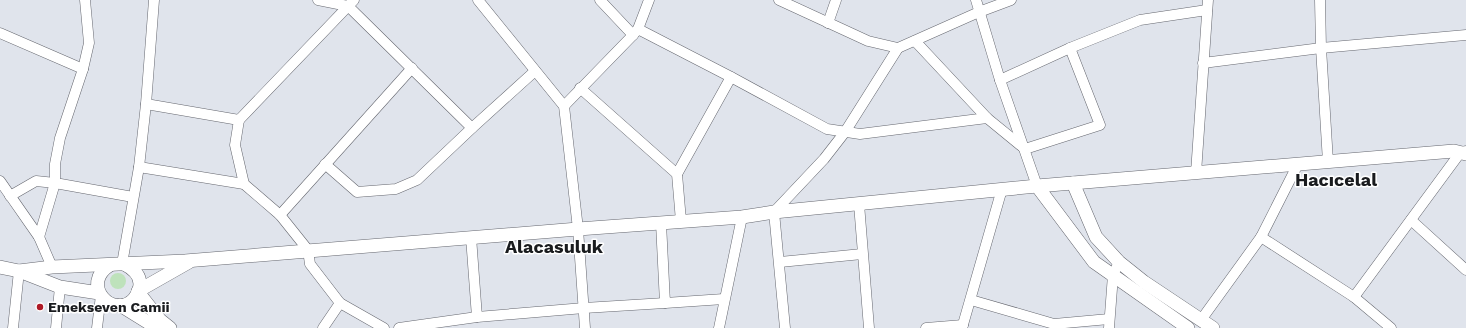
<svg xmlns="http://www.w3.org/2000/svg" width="1466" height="328" font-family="'Work Sans',sans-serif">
	<rect width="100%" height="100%" fill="#e0e4ec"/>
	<!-- green -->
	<circle fill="#bee2bb" cx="118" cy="281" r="8"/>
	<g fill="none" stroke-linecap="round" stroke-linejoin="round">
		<!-- minor casing -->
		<g stroke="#65676f" stroke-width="11">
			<g id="minor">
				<polyline points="318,0 348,6 472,128"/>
				<polyline points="478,0 564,106 578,229 585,328"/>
				<polyline points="600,0 633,35"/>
				<polyline points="779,0 868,41 898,48 979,12 1011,0"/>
				<polyline points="976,0 1000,80 1037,186"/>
				<polyline points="1320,0 1321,48 1328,162"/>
				<polyline points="828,23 836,0"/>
				<polyline points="638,29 731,77 827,129 860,134 987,118"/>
				<polyline points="0,33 83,69"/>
				<polyline points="915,41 987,118 1025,149 1100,125 1070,48"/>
				<polyline points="1203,63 1321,48 1466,35"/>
				<polyline points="1000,80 1070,48 1140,20 1207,10"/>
				<polyline points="580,88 677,174 681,221"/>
				<polyline points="146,104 239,120 354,0"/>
				<polyline points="564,106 633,35 638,29 649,0"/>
				<polyline points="239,120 235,145 244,184 280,215 308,250 310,264 340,303 384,328"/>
				<polyline points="325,164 357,192 396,189 417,180 472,128 535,71"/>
				<polyline points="139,167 244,184"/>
				<polyline points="1196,173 1208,0"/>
				<polyline points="677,174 731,77"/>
				<polyline points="0,181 39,237 52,267"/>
				<polyline points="10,196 36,181 55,183 133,197"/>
				<polyline points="859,204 869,328"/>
				<polyline points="280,215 412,68"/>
				<polyline points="1411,220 1466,270"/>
				<polyline points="661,223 665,303 724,299"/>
				<polyline points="39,237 55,183 55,164 60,138 83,69 89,43 85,0"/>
				<polyline points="471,237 477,317"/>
				<polyline points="1261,237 1354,297 1391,328"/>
				<polyline points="780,262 862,254"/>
				<polyline points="122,264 139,167 146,104 154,0"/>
				<polyline points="1354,297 1460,153 1466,151"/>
				<polyline points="971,300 1054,324 1109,319"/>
				<polyline points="1201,320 1261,237 1298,164"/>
				<polyline points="13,328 19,271"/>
				<polyline points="56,328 60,287"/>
				<polyline points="97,328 101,295"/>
				<polyline points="323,328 340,303"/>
				<polyline points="399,328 477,317 584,308 665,303"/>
				<polyline points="719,328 742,217"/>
				<polyline points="785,328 774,212 824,159 845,132 898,48"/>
				<polyline points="926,328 963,325"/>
				<polyline points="962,328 1002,189"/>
				<polyline points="1109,328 1113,275 1119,262"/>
			</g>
		</g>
		<!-- major casing -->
		<g stroke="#65676f" stroke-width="14">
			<g id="major">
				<polyline points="1073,183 1096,237 1119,262 1144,282 1213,328"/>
				<polyline points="1037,186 1094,262 1188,328"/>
				<path d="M110 265C79 284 113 321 134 299 137 295 140 290 140 284 140 274 132 268 124 264"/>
				<polyline points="0,267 19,271 60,287 99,293"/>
				<polyline points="19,271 52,267 185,261 578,229 742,217 774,212 1037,186 1454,151 1466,154"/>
				<polyline points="138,291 189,262"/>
				<polyline points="138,292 160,320 170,328"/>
				<polyline points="120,305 157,328"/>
			</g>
		</g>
		<!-- minor -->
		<use href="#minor" stroke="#fff" stroke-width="10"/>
		<!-- major -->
		<use href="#major" stroke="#fff" stroke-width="13"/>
	</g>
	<!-- markers -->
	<circle fill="#ae1a27" stroke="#fff" stroke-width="1.5" cx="40" cy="307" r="4"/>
	<g text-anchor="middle" stroke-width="3" stroke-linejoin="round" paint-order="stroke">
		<!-- poi labels -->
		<g font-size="14" font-weight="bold" fill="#191b1e" stroke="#fff" text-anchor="start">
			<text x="48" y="312">Emekseven Camii</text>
		</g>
		<!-- district labels -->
		<g font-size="18" font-weight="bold" fill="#191b1e" stroke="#fff">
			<text x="1336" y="186">Hacıcelal</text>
			<text x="554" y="253">Alacasuluk</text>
		</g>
	</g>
</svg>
